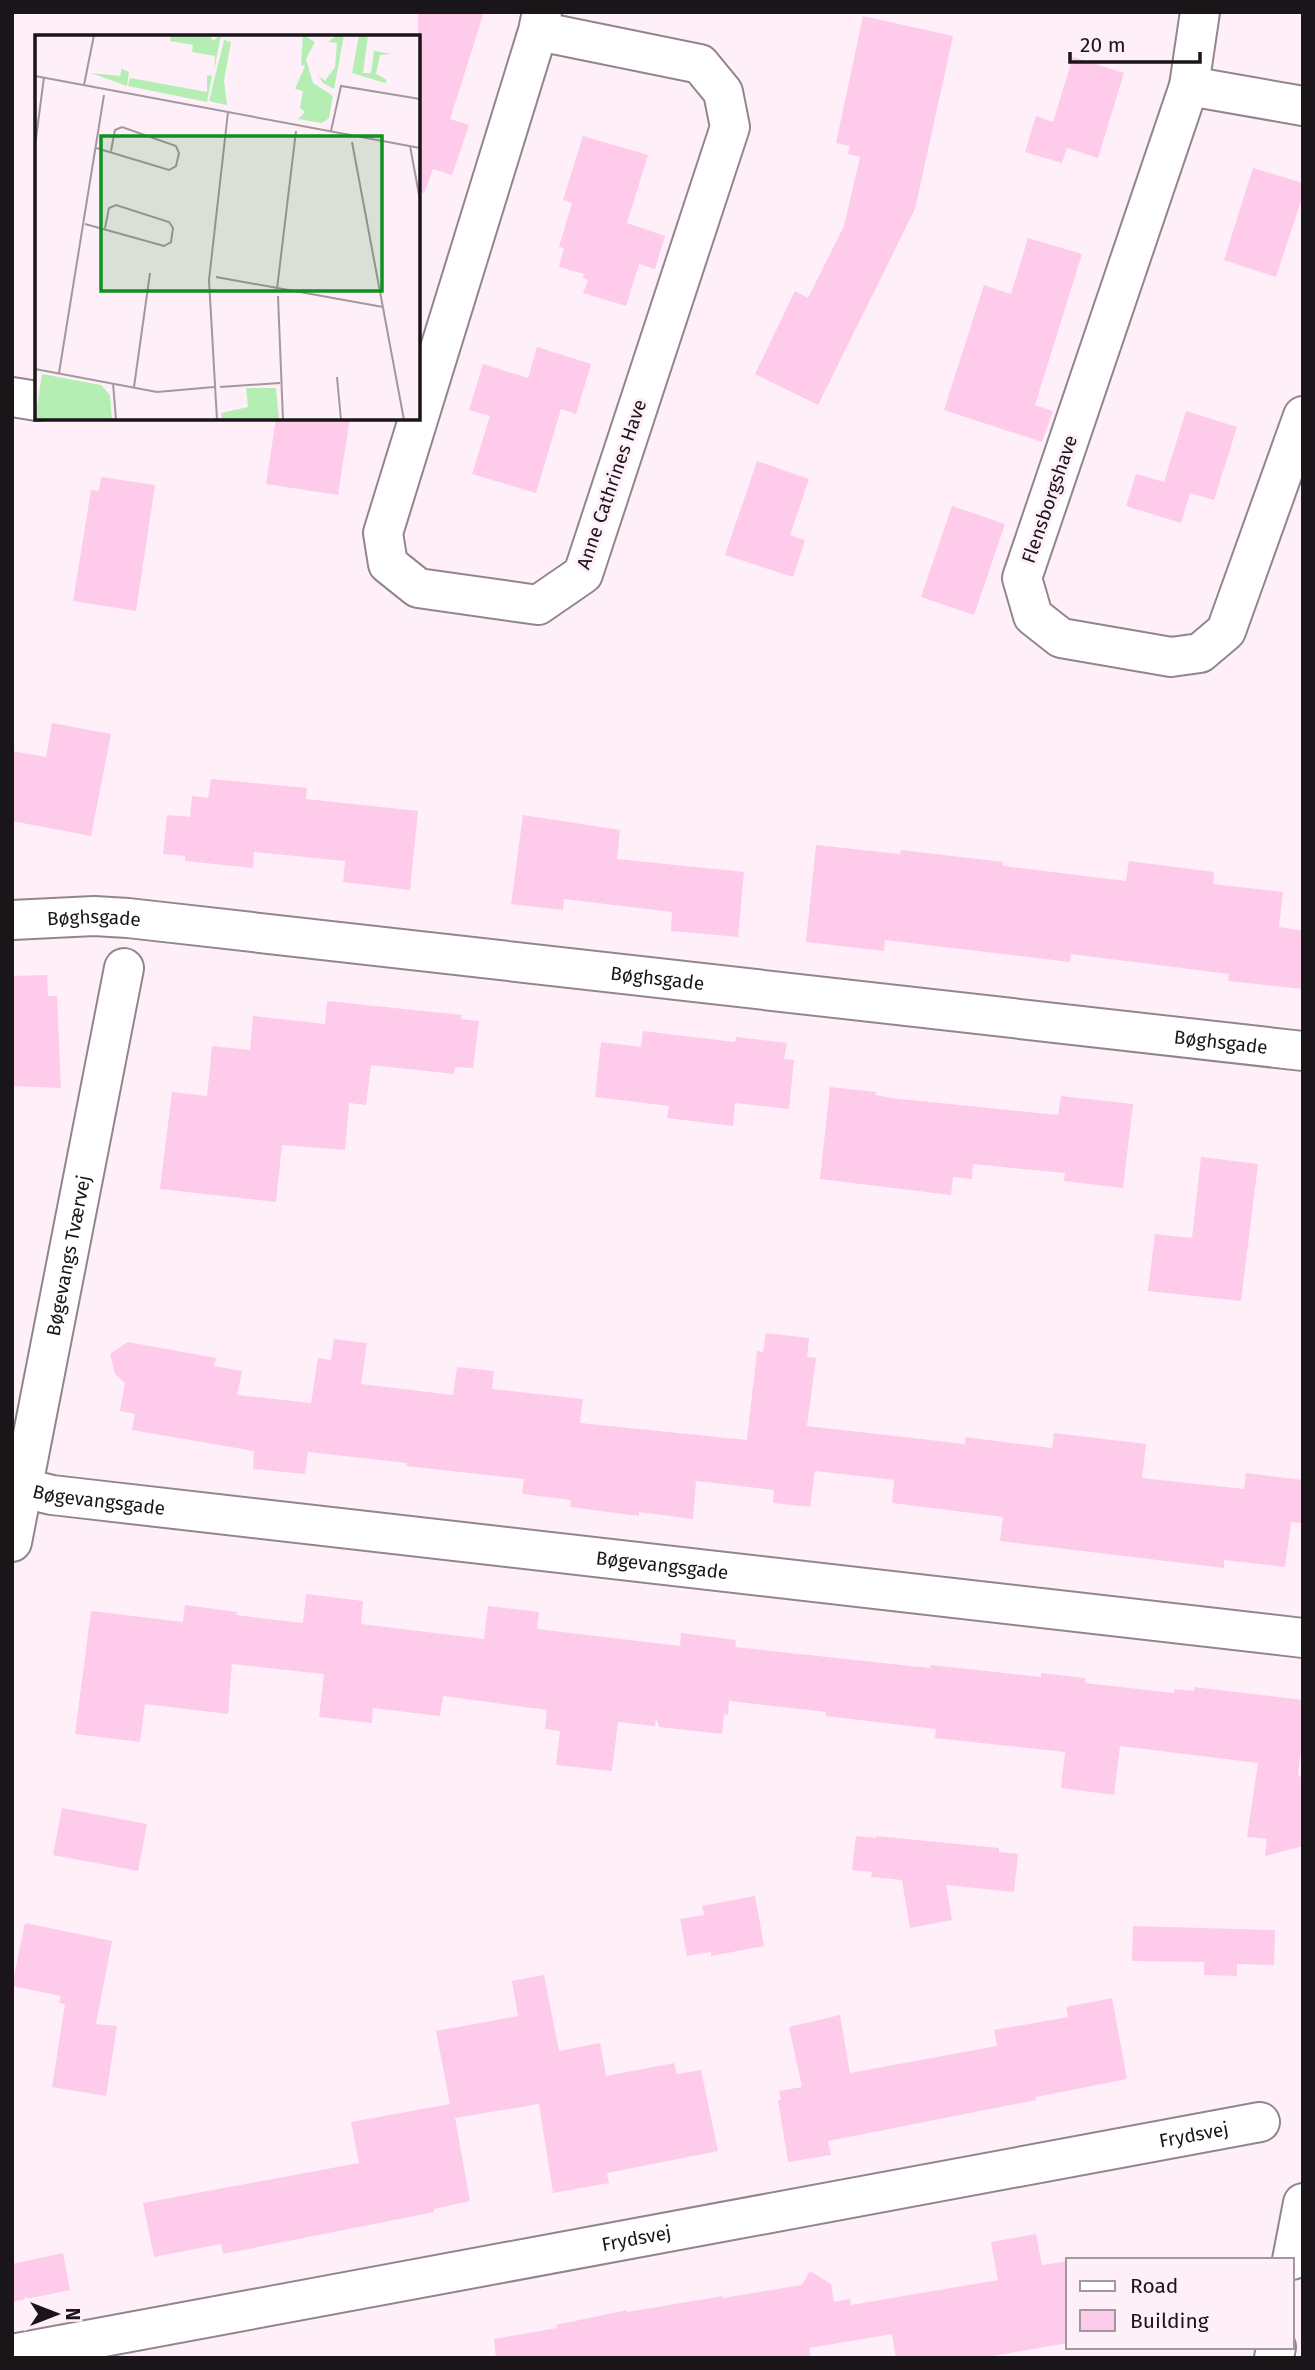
<svg xmlns="http://www.w3.org/2000/svg" width="1315" height="2370" font-family="'Fira Sans',sans-serif">
	<rect width="100%" height="100%" fill="#feeff8"/>
	<!-- building -->
	<g fill="#ffcbea">
		<polygon points="418,12 484,12 450,119 469,125 452,175 433,169 424,193 418,192"/>
		<polygon points="863,16 953,36 915,209 818,405 755,374 795,291 808,298 844,226 860,157 848,154 850,146 836,143"/>
		<polygon points="1073,57 1124,73 1098,158 1067,148 1062,163 1025,152 1036,116 1053,122"/>
		<polygon points="583,136 648,155 627,223 665,236 655,269 639,264 626,306 583,293 588,280 583,278 584,274 559,267 564,248 559,247 572,203 563,200"/>
		<polygon points="1253,168 1303,183 1303,195 1276,277 1224,260"/>
		<polygon points="1028,238 1082,254 1035,405 1053,411 1042,442 944,410 984,285 1011,294"/>
		<polygon points="537,347 591,364 576,414 561,409 536,493 472,474 490,416 469,410 483,364 528,378"/>
		<polygon points="1186,411 1237,427 1214,500 1190,493 1181,523 1126,506 1136,474 1164,482"/>
		<polygon points="276,418 350,418 338,495 266,484"/>
		<polygon points="757,461 809,479 790,535 805,540 793,577 725,555"/>
		<polygon points="101,477 155,485 136,611 73,601 91,490 99,491"/>
		<polygon points="952,506 1005,524 974,615 921,597"/>
		<polygon points="52,723 111,734 91,836 12,821 12,751 46,757"/>
		<polygon points="211,779 307,788 306,799 418,811 410,890 343,882 345,861 254,852 253,868 185,861 185,856 163,854 167,815 190,817 192,796 208,798"/>
		<polygon points="523,815 620,830 617,859 744,872 738,937 671,931 672,912 564,899 563,910 511,904"/>
		<polygon points="816,845 900,854 901,850 1003,862 1003,866 1126,881 1129,861 1214,872 1213,884 1283,892 1279,927 1303,931 1303,989 1228,981 1229,974 1071,954 1070,962 885,940 884,951 806,942"/>
		<polygon points="47,975 48,996 57,996 61,1088 12,1086 12,976"/>
		<polygon points="327,1001 462,1015 461,1019 479,1021 473,1068 455,1067 454,1074 371,1065 366,1105 349,1103 345,1150 282,1145 276,1202 160,1189 172,1092 207,1096 212,1046 250,1050 253,1016 325,1024"/>
		<polygon points="643,1031 735,1042 736,1037 787,1043 784,1059 794,1060 789,1109 735,1103 733,1126 667,1118 669,1106 595,1097 601,1042 641,1047"/>
		<polygon points="830,1087 876,1092 875,1095 891,1098 1058,1115 1061,1096 1133,1104 1123,1188 1064,1181 1065,1173 973,1164 972,1179 953,1177 951,1195 820,1179"/>
		<polygon points="1201,1157 1258,1164 1241,1301 1148,1291 1155,1234 1192,1238"/>
		<polygon points="766,1333 809,1338 807,1357 816,1358 807,1426 965,1444 965,1437 1052,1448 1054,1433 1146,1444 1142,1478 1244,1489 1246,1473 1303,1480 1303,1523 1291,1522 1285,1567 1224,1560 1224,1568 1000,1541 1003,1517 892,1503 894,1480 815,1471 810,1507 773,1503 774,1490 696,1481 693,1519 639,1512 639,1516 570,1507 571,1500 522,1494 524,1479 406,1466 407,1463 308,1452 305,1474 253,1469 254,1451 132,1430 135,1414 120,1411 125,1383 115,1374 110,1354 128,1342 216,1358 214,1366 242,1371 237,1395 311,1403 318,1358 331,1360 334,1339 367,1343 361,1384 453,1395 457,1367 494,1371 492,1389 583,1399 580,1423 747,1440 757,1351 763,1352"/>
		<polygon points="306,1594 363,1601 361,1624 484,1639 488,1606 539,1612 537,1629 680,1646 681,1633 736,1640 735,1647 930,1668 931,1665 1041,1677 1041,1673 1085,1678 1085,1683 1174,1693 1174,1689 1194,1691 1194,1687 1303,1700 1303,1734 1298,1776 1303,1777 1303,1846 1265,1856 1267,1839 1247,1837 1258,1763 1120,1746 1114,1795 1061,1788 1065,1752 935,1738 936,1729 826,1716 826,1712 729,1701 728,1715 724,1714 722,1734 659,1727 656,1718 655,1726 618,1722 612,1771 556,1765 560,1731 545,1729 547,1710 443,1696 440,1716 373,1708 372,1723 319,1717 324,1674 232,1664 228,1714 145,1704 140,1742 75,1734 91,1611 183,1622 185,1605 237,1612 236,1615 303,1623"/>
		<polygon points="62,1808 147,1824 138,1871 53,1855"/>
		<polygon points="856,1836 876,1838 876,1836 999,1848 999,1852 1018,1854 1014,1892 946,1885 952,1920 910,1928 902,1880 871,1877 872,1872 852,1870"/>
		<polygon points="755,1896 764,1946 711,1956 711,1952 687,1956 680,1919 704,1915 702,1906"/>
		<polygon points="25,1923 112,1941 96,2024 117,2026 106,2096 52,2087 65,2004 59,2003 61,1996 12,1986"/>
		<polygon points="1133,1926 1275,1930 1274,1965 1237,1964 1237,1976 1204,1975 1204,1962 1132,1961"/>
		<polygon points="544,1975 559,2051 600,2043 606,2076 674,2063 677,2074 701,2070 718,2151 607,2173 609,2183 553,2193 539,2104 455,2118 470,2201 434,2209 434,2212 223,2254 221,2244 154,2257 143,2203 359,2163 351,2122 450,2104 436,2031 518,2016 512,1981"/>
		<polygon points="1112,1998 1127,2079 1036,2097 1036,2100 828,2141 831,2155 788,2162 778,2100 781,2100 779,2091 802,2087 789,2027 840,2015 850,2073 997,2046 994,2030 1068,2017 1066,2007"/>
		<polygon points="1036,2234 1042,2265 1068,2261 1068,2343 981,2358 896,2358 892,2334 809,2348 811,2358 496,2358 494,2339 557,2328 556,2325 627,2310 627,2312 723,2296 723,2298 802,2285 810,2271 831,2284 834,2302 850,2299 851,2305 998,2280 991,2242"/>
		<polygon points="63,2253 70,2290 12,2302 12,2264"/>
	</g>
	<g fill="none" stroke-linecap="round" stroke-linejoin="round">
		<!-- street casing -->
		<g stroke="#93858d" stroke-width="42">
			<g id="street">
				<polyline points="1200,12 1189,86 1022,578 1033,616 1061,638 1171,657 1200,653 1226,631 1303,416"/>
				<polyline points="538,31 700,64 723,92 730,127 583,574 538,605 418,588 388,564 383,533 538,31 542,12"/>
				<polyline points="1189,86 1303,106"/>
				<polyline points="12,397 37,401"/>
				<path id="s1" d="M12 920 94 916 128 918 1303 1051"/>
				<path id="s2" d="M23 1488 52 1495 1303 1638"/>
				<path id="s3" d="M12 1542 124 968"/>
				<path id="s4" d="M12 2354 1260 2122"/>
			</g>
		</g>
		<!-- secondary casing -->
		<g stroke="#93858d" stroke-width="42">
			<g id="secondary">
				<polyline points="1292,2260 1303,2203"/>
				<polyline points="1274,2358 1276,2347"/>
			</g>
		</g>
		<!-- street -->
		<use href="#street" stroke="#fff" stroke-width="38"/>
		<!-- secondary -->
		<use href="#secondary" stroke="#fff" stroke-width="38"/>
	</g>
	<g text-anchor="middle" stroke-width="6" stroke-linejoin="round" paint-order="stroke">
		<!-- street labels -->
		<g font-size="19" fill="#1a1518" stroke="#feeff8">
			<text transform="translate(611 484) rotate(-71)" y="7">Anne Cathrines Have</text>
			<text transform="translate(1049 499) rotate(-71)" y="7">Flensborgshave</text>
			<text dy="7" stroke="none"><textPath href="#s1" startOffset="82">Bøghsgade</textPath></text>
			<text dy="7" stroke="none"><textPath href="#s1" startOffset="649">Bøghsgade</textPath></text>
			<text dy="7" stroke="none"><textPath href="#s1" startOffset="1216">Bøghsgade</textPath></text>
			<text dy="7" stroke="none"><textPath href="#s3" startOffset="292">Bøgevangs Tværvej</textPath></text>
			<text dy="7" stroke="none"><textPath href="#s2" startOffset="77">Bøgevangsgade</textPath></text>
			<text dy="7" stroke="none"><textPath href="#s2" startOffset="644">Bøgevangsgade</textPath></text>
			<text dy="7" stroke="none"><textPath href="#s4" startOffset="1202">Frydsvej</textPath></text>
			<text dy="7" stroke="none"><textPath href="#s4" startOffset="635">Frydsvej</textPath></text>
		</g>
	</g>
	<!-- overview -->
	<g transform="translate(35 35)">
		<rect width="385" height="385" fill="#feeff8"/>
		<path d="M136 0H175L178 6 186 0 179 36 180 21 157 17 158 10 135 6ZM268 0 280 7 271 24 278 48 298 61 294 83 287 88 263 84 270 77 265 73 268 56 260 54 270 31 266 30ZM302 0H309L299 54 288 48 283 40 290 46 300 32 302 8 293 7ZM189 5 193 6 182 68 174 66ZM89 25 87 34 94 37 92 51 56 38 85 41ZM172 40 177 41 172 67 93 51 95 43 172 57Z" fill="#b5eeb3"/>
		<path d="M324 0H333L328 38H336L339 16 357 19 345 20 341 39 352 45 350 48 317 38ZM193 6 196 7 189 46 192 70 182 68 180 63ZM7 339 66 350 75 360 77 385H0Z" fill="#b5eeb3"/>
		<path d="M211 353H241L244 385H187L186 378 213 372Z" fill="#b5eeb3"/>
		<path fill="none" stroke="#a3989e" stroke-width="2" d="M0 41 385 113M49 50 59 0M296 96 306 51 385 64M317 107 369 385M0 111 9 42M375 111 385 165M61 113 134 135 141 131 144 118 141 111 87 92 80 95 76 116M50 189 129 211 136 207 138 193 134 187 81 170 74 173 70 193M181 242 348 272M242 254 261 96M243 261 248 385M0 334 122 357 179 352M24 338 69 60M302 342 306 385M78 348 81 385M99 352 115 238M185 352 245 348M182 385 174 245 193 77"/>
		<path fill="#0f901f" fill-opacity="0.15" stroke="#0f901f" stroke-width="3.5" d="M66 101H347V256H66Z"/>
		<rect width="385" height="385" fill="none" stroke="#1a1518" stroke-width="3.5"/>
	</g>
	<!-- border -->
	<rect width="1315" height="2370" fill="none" stroke="#1a1518" stroke-width="28"/>
	<!-- legend -->
	<rect x="1066" y="2258" width="228" height="91" fill="#feeff8" stroke="#a3989e" stroke-width="2"/>
	<rect x="1080" y="2281" width="35" height="10" fill="#ffffff" stroke="#a3989e" stroke-width="2"/>
	<text x="1130" y="2293" font-size="21" fill="#1a1518">Road</text>
	<rect x="1080" y="2310" width="35" height="21" fill="#ffcbea" stroke="#a3989e" stroke-width="2"/>
	<text x="1130" y="2328" font-size="21" fill="#1a1518">Building</text>
	<!-- north arrow -->
	<g transform="translate(56 2314) rotate(90)" stroke="#feeff8" stroke-width="5" paint-order="stroke">
	<path d="M0-5L12 26L0 18L-12 26Z" fill="#1a1518"/>
	<text y="-10" font-size="19" font-weight="bold" text-anchor="middle" fill="#1a1518">N</text>
	</g>
	<!-- scale -->
	<path d="M1070 52v10h130v-10" fill="none" stroke="#1a1518" stroke-width="3.5"/>
	<text x="1080" y="52" font-size="21" fill="#1a1518" stroke="#feeff8" stroke-width="5" paint-order="stroke">20 m</text>
</svg>
